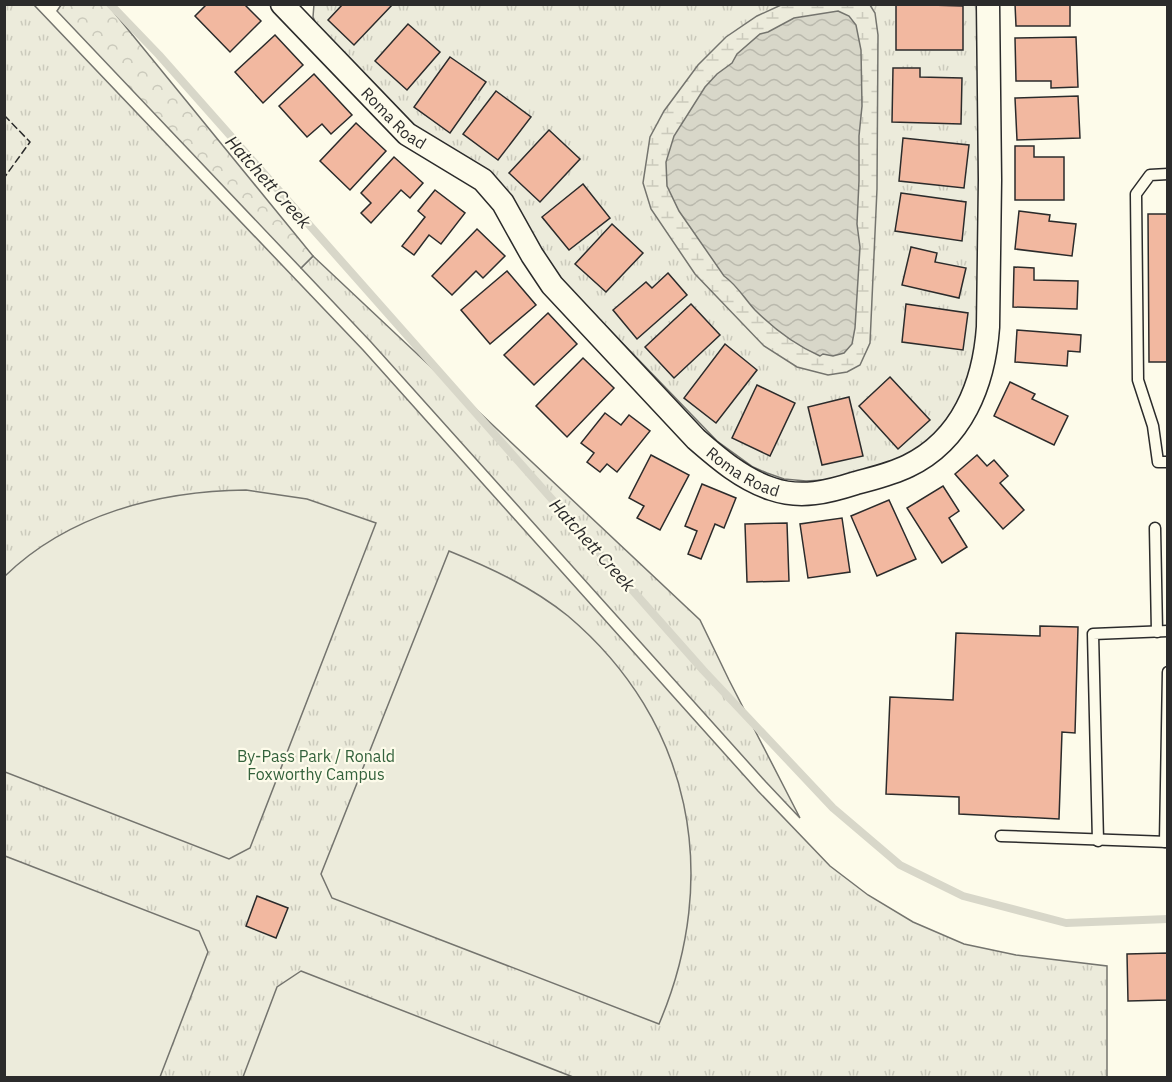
<svg xmlns="http://www.w3.org/2000/svg" width="1172" height="1082" font-family="'IBM Plex Sans',sans-serif">
	<defs>
		<pattern id="grass-tufts" width="24" height="20" patternUnits="userSpaceOnUse" patternTransform="scale(1.5)"><rect width="24" height="20" fill="#ecebdb"/><path d="M3 7l-1-3M5 7V3M7 7l1-3M15 17l-1-3M17 17v-4M19 17l1-3" fill="none" stroke="#cbcabc"/></pattern>
		<pattern id="forest-crowns" width="20" height="18" patternUnits="userSpaceOnUse" patternTransform="scale(1.5)"><rect width="20" height="18" fill="#ecebdb"/><path d="M2 6a3 3 0 1 1 6 0M12 15a3 3 0 1 1 6 0" fill="none" stroke="#cbcabc"/></pattern>
		<pattern id="wetland-marsh" width="20" height="14" patternUnits="userSpaceOnUse" patternTransform="scale(1.5)"><rect width="20" height="14" fill="#ecebdb"/><path d="M1 5h8M5 5V1M11 12h8M15 12V8" fill="none" stroke="#cbcabc"/></pattern>
		<pattern id="water-waves" width="16" height="10" patternUnits="userSpaceOnUse" patternTransform="scale(1.5)"><rect width="16" height="10" fill="#d8d7c9"/><path d="M0 5q4-4 8 0t8 0" fill="none" stroke="#bab9ad"/></pattern>
	</defs>
	<rect width="100%" height="100%" fill="#fdfbea"/>
	<!-- grass -->
	<g fill="url(#grass-tufts)" stroke="#74746e" stroke-width="1.5">
		<polygon points="314,4 978,5 979,319 975,359 963,398 931,441 897,461 857,474 824,480 806,481 784,479 767,473 753,467 717,441 579,298 555,272 510,196 414,126 317,26 313,17"/>
		<polygon points="5,5 34,5 363,350 758,791 830,866 868,895 913,922 964,944 1016,955 1107,966 1107,1077 5,1078"/>
		<polygon points="313,256 700,620 729,680 800,818 766,782 371,342 301,268"/>
	</g>
	<!-- forest -->
	<polygon fill="url(#forest-crowns)" stroke="#74746e" stroke-width="1.5" points="61,5 108,5 313,256 301,268 57,11"/>
	<!-- wetland -->
	<polygon fill="url(#wetland-marsh)" stroke="#74746e" stroke-width="1.5" points="781,5 870,5 875,13 878,35 877,189 870,343 860,365 847,372 828,375 797,367 764,346 695,274 651,209 643,183 650,137 664,111 698,65 726,37 757,16"/>
	<!-- pitch -->
	<g fill="#ecebdb" stroke="#74746e" stroke-width="1.5">
		<path d="M246 490 307 499 376 523 250 848 229 859 5 772V576C69 514 159 491 246 490Z"/>
		<path d="M449 551C491 568 532 587 568 616 692 721 722 876 659 1024L332 898 321 874Z"/>
		<polygon points="5,856 199,931 208,952 160,1077 5,1077"/>
		<polygon points="301,971 573,1077 243,1077 277,987"/>
	</g>
	<!-- water -->
	<path fill="url(#water-waves)" stroke="#74746e" stroke-width="1.5" d="M838 11 849 16 856 25 861 50 862 106 859 136V181L857 224 860 247 855 328 852 344 844 353 833 356 823 354 820 356C795 345 774 329 755 310 744 298 737 285 724 276L679 211 667 186 666 162 674 136 705 87 717 74 732 63 737 54 760 34 768 32 794 18Z"/>
	<g fill="none" stroke-linecap="round" stroke-linejoin="round">
		<!-- stream -->
		<polyline stroke="#d8d7c9" stroke-width="8" points="110,4 159,55 703,670 833,808 900,865 963,896 1066,923 1168,919"/>
	</g>
	<!-- building -->
	<g fill="#f2b8a0" stroke="#2b2b2b" stroke-width="1.5">
		<polygon points="207,4 244,4 261,21 230,52 195,16"/>
		<polygon points="343,4 393,4 354,45 328,20"/>
		<polygon points="896,4 963,6 963,50 896,50"/>
		<polygon points="1015,4 1070,4 1070,26 1016,26"/>
		<polygon points="408,24 440,52 407,90 375,61"/>
		<polygon points="275,35 303,65 263,103 235,72"/>
		<polygon points="1076,37 1078,87 1051,88 1051,81 1016,81 1015,38"/>
		<polygon points="450,57 486,82 450,133 414,107"/>
		<polygon points="893,68 920,68 920,77 962,78 961,124 892,122"/>
		<polygon points="314,74 352,115 331,134 322,124 307,137 279,106"/>
		<polygon points="496,91 531,117 498,160 463,134"/>
		<polygon points="1078,96 1080,138 1017,140 1015,98"/>
		<polygon points="356,123 386,151 350,190 320,161"/>
		<polygon points="549,130 580,159 540,202 509,173"/>
		<polygon points="903,138 969,145 964,188 899,181"/>
		<polygon points="1015,146 1034,146 1034,157 1064,157 1064,200 1015,200"/>
		<polygon points="394,157 423,183 410,198 401,190 371,223 361,213 371,203 361,193"/>
		<polygon points="583,184 610,218 569,250 542,217"/>
		<polygon points="435,190 465,213 441,244 429,235 414,255 402,246 425,217 418,211"/>
		<polygon points="901,193 966,202 962,241 895,231"/>
		<polygon points="1019,211 1050,215 1049,221 1076,224 1072,256 1015,249"/>
		<polygon points="1148,214 1168,214 1168,362 1149,362"/>
		<polygon points="612,224 643,253 606,292 575,264"/>
		<polygon points="477,229 505,256 483,278 476,271 452,295 432,276"/>
		<polygon points="911,247 937,253 935,262 966,268 959,298 902,285"/>
		<polygon points="1014,267 1034,268 1034,280 1078,281 1077,309 1013,307"/>
		<polygon points="507,271 536,305 490,344 461,310"/>
		<polygon points="668,273 687,295 637,339 613,310 646,282 652,288"/>
		<polygon points="691,304 720,335 674,378 645,347"/>
		<polygon points="906,304 968,313 963,350 902,342"/>
		<polygon points="548,313 577,344 534,385 504,355"/>
		<polygon points="1017,330 1081,335 1080,352 1068,351 1067,366 1015,362"/>
		<polygon points="725,344 757,370 716,423 684,398"/>
		<polygon points="583,358 614,388 567,437 536,406"/>
		<polygon points="890,377 930,420 898,449 859,406"/>
		<polygon points="1010,382 1035,394 1032,399 1068,416 1054,445 994,416"/>
		<polygon points="757,385 795,403 770,456 732,438"/>
		<polygon points="849,397 863,456 822,465 808,407"/>
		<polygon points="605,413 621,425 629,415 650,431 617,472 607,464 600,472 587,462 594,453 581,443"/>
		<polygon points="651,455 689,475 660,530 637,518 644,506 629,498"/>
		<polygon points="977,455 987,466 994,460 1008,476 1000,483 1024,510 1003,529 955,474"/>
		<polygon points="702,484 736,498 724,528 715,524 701,559 688,554 697,531 685,526"/>
		<polygon points="943,486 959,511 949,518 967,547 942,563 907,508"/>
		<polygon points="889,500 916,559 877,576 851,516"/>
		<polygon points="842,518 850,572 808,578 800,524"/>
		<polygon points="787,523 789,581 747,582 745,524"/>
		<polygon points="1040,626 1078,627 1075,733 1062,732 1059,819 959,814 959,797 886,794 890,697 953,700 956,633 1040,636"/>
		<polygon points="257,896 288,908 276,938 246,926"/>
		<polygon points="1168,953 1168,1000 1128,1001 1127,954"/>
	</g>
	<g fill="none" stroke-linecap="round" stroke-linejoin="round">
		<!-- service casing -->
		<g stroke="#2b2b2b" stroke-width="13">
			<g id="service">
				<polyline points="1168,174 1150,175 1136,194 1138,380 1153,426 1158,462 1168,462"/>
				<polyline points="1155,528 1157,632"/>
				<polyline points="1001,836 1168,842"/>
				<polyline points="1098,841 1093,634 1168,631"/>
				<polyline points="1165,842 1168,672"/>
			</g>
		</g>
		<!-- minor casing -->
		<g stroke="#2b2b2b" stroke-width="25">
			<g id="minor">
				<path id="s1" d="M282 4 407 134 483 180 503 203 532 255 552 285 696 439C719 459 742 479 772 489 801 499 828 492 856 483 874 478 892 474 908 466 962 440 984 384 988 327L990 180 988 4"/>
			</g>
		</g>
		<!-- service -->
		<use href="#service" stroke="#fdfbea" stroke-width="10"/>
		<!-- minor -->
		<use href="#minor" stroke="#fdfbea" stroke-width="22"/>
		<!-- fence -->
		<polyline stroke="#2b2b2b" stroke-width="1.5" stroke-dasharray="8 3" stroke-linecap="butt" points="4,115 30,142 4,178"/>
	</g>
	<g text-anchor="middle" stroke-width="4.5" stroke-linejoin="round" paint-order="stroke">
		<!-- street labels -->
		<g font-size="16" fill="#2b2b2b" stroke="#fdfbea">
			<text dy="6" stroke="none"><textPath href="#s1" startOffset="160">Roma Road</textPath></text>
			<text dy="6" stroke="none"><textPath href="#s1" startOffset="664">Roma Road</textPath></text>
		</g>
		<!-- park labels -->
		<g font-size="16" fill="#34623c" stroke="#fdfbea">
			<text x="316" y="762">By-Pass Park / Ronald<tspan x="316" dy="18">Foxworthy Campus</tspan></text>
		</g>
		<!-- water labels -->
		<g font-size="18" font-style="italic" fill="#2b2b2b" stroke="#fdfbea">
			<text transform="translate(268 182) rotate(48)" y="6">Hatchett Creek</text>
			<text transform="translate(592 545) rotate(48)" y="6">Hatchett Creek</text>
		</g>
	</g>
	<!-- border -->
	<rect width="1172" height="1082" fill="none" stroke="#2b2b2b" stroke-width="12"/>
</svg>
